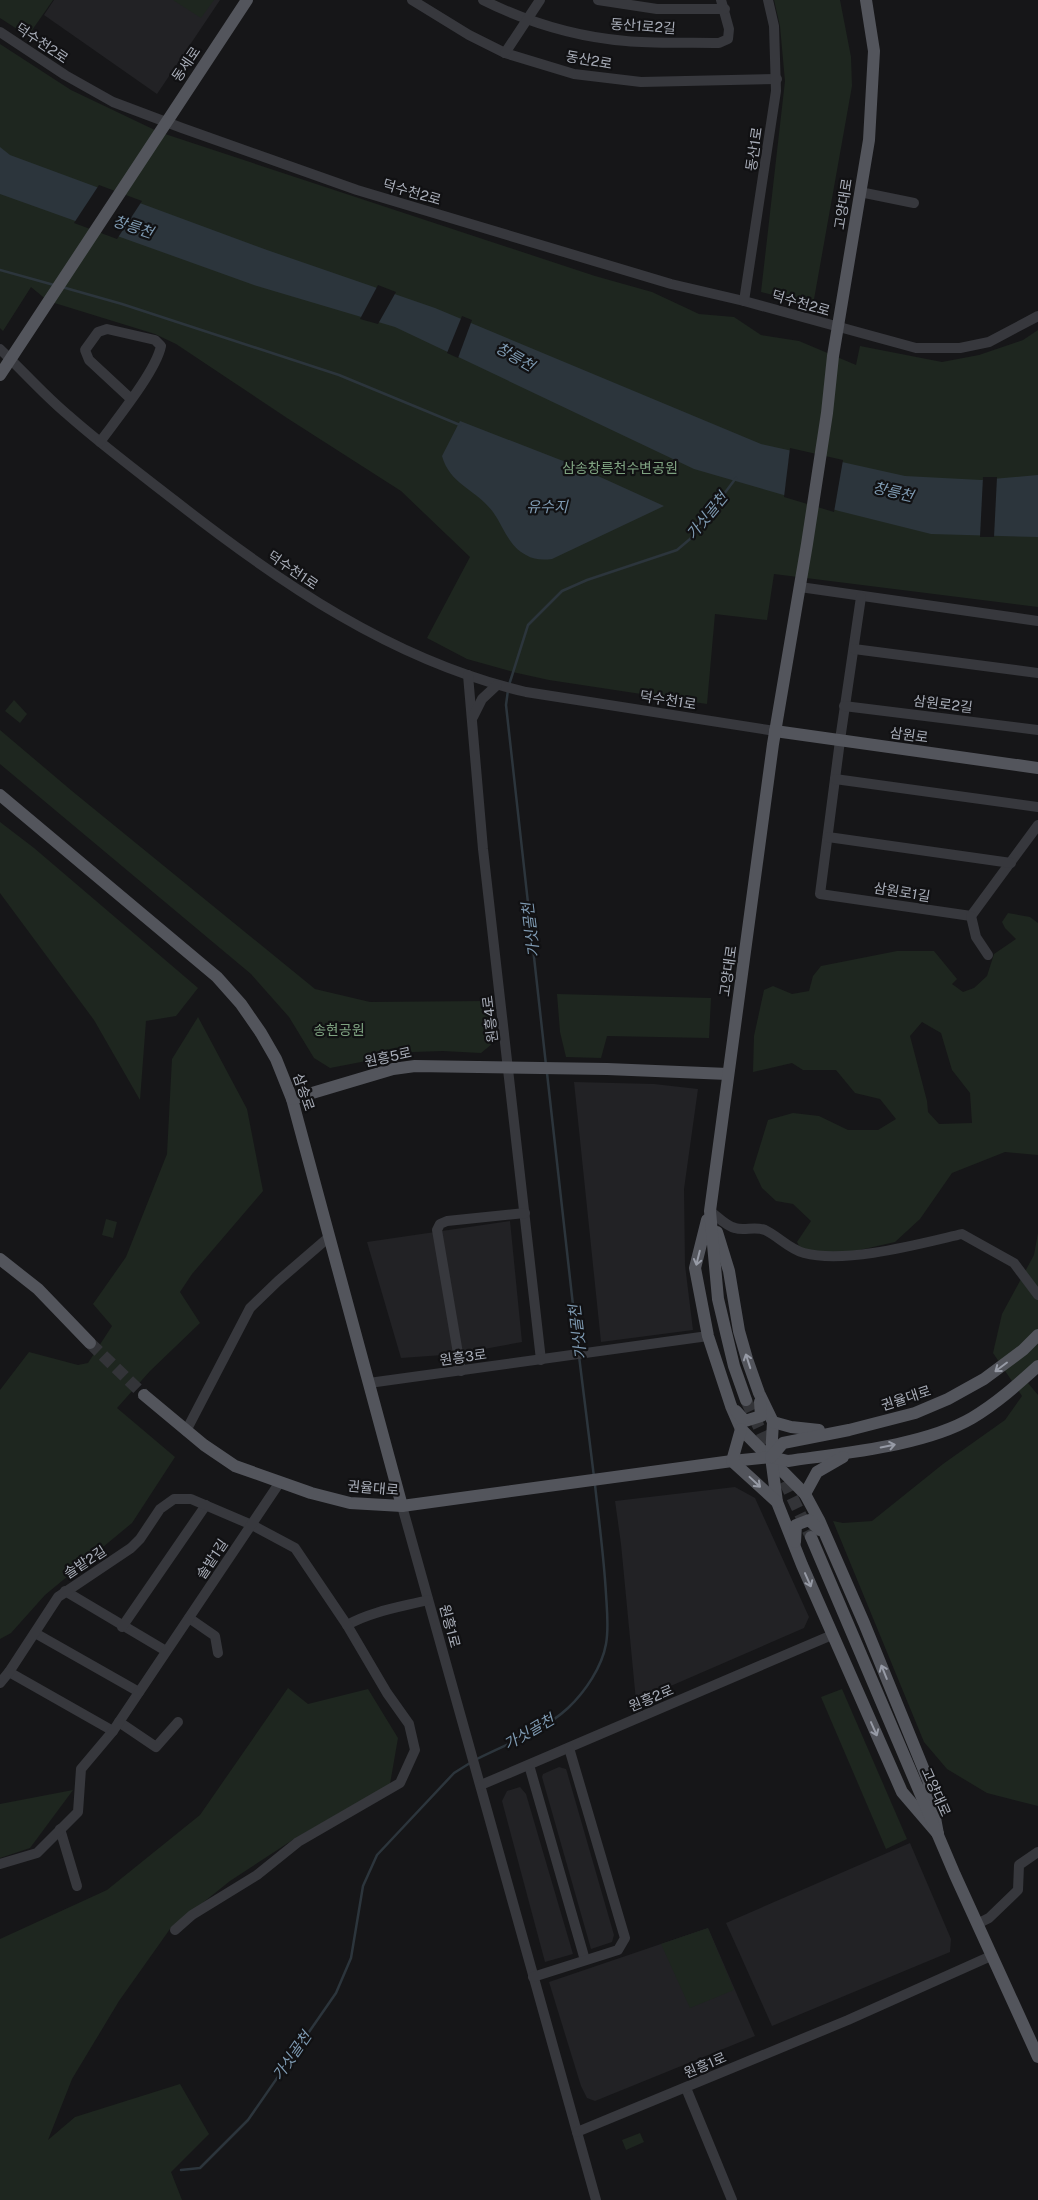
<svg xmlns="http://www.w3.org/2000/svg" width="1038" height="2200" font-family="'Public Sans','Noto Sans KR',sans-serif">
	<rect width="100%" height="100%" fill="#161618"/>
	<!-- built -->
	<g fill="#222225">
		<polygon points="54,0 220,0 157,94 44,15"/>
		<polygon points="574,1082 654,1084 698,1089 684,1189 685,1265 693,1330 601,1342"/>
		<polygon points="510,1221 522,1342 457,1354 401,1358 367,1242"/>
		<polygon points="735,1487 755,1498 809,1617 804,1628 636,1701 621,1544 615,1501"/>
		<polygon points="559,1767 566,1769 567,1772 614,1935 612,1942 591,1949 542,1777 543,1774"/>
		<polygon points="520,1787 526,1794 573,1954 545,1962 502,1801 507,1791"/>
		<polygon points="910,1843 951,1939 950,1952 772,2026 726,1923"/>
		<polygon points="708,1928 755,2036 595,2101 587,2098 581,2086 549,1982"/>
	</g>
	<!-- green -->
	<g fill="#1e261f" fill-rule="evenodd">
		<polygon points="0,0 53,0 28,36 0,18"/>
		<polygon points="173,0 214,0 201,18"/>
		<polygon points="774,0 840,0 851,57 852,86 813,305 761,292 785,81 780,26"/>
		<polygon points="0,44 71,90 159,132 595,276 652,292 699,314 734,317 761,335 799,341 856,365 860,346 942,362 979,355 1023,340 1038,330 1038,607 774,574 767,620 715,614 707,704 549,680 517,673 467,659 427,638 470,557 401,491 287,418 176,344 155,334 48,301 31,287 3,331 0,328"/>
		<polygon points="14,700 27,714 20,723 5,711"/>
		<polygon points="0,730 72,791 315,989 370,1002 485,1001 492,1044 481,1053 443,1051 413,1052 330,1068 314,1058 289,1017 251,974 0,764"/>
		<polygon points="0,822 34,848 198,988 176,1016 146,1021 140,1100 94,1020 0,893"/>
		<path d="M1008 913 1030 917 1038 923V1155L1005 1152 952 1173 920 1219 895 1242 829 1257 803 1253 797 1242 811 1221 793 1204 776 1201 762 1188 753 1169 768 1120 793 1113 819 1116 848 1130H878L896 1119 880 1099 855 1093 836 1070H803L792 1063 753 1072 754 1036 764 990 773 986 792 994 809 991 813 976 821 966 897 951H934L957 979 952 984 963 992 974 988 987 976 994 954 1016 939 1005 928 1002 922ZM922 1022 941 1033 952 1070 970 1093 972 1123 939 1124 928 1112 927 1101 910 1036Z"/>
		<polygon points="557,994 711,998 709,1038 607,1036 601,1058 566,1057 560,1032"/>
		<polygon points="198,1017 247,1109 263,1191 192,1274 180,1292 200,1323 150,1371 117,1408 175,1457 132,1523 45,1595 11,1633 0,1639 0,1390 29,1352 78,1365 88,1363 112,1326 93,1304 126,1257 167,1154 172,1059"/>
		<polygon points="106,1219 117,1222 113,1238 102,1235"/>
		<polygon points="1038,1233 1038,1364 1028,1383 1038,1395 1038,1806 987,1793 947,1769 924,1742 833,1521 843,1523 872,1521 943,1464 1005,1420 1022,1396 993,1353 1002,1314 1034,1255"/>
		<polygon points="288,1688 308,1704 368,1689 398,1738 390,1784 294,1839 230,1881 170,1929 119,2001 72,2079 48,2140 75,2117 180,2084 209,2134 171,2172 182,2200 0,2200 0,1939 107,1890 200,1815"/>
		<polygon points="842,1689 907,1839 886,1849 821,1697"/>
		<polygon points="73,1790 30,1848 0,1858 0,1804"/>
		<polygon points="708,1928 734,1990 690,2008 661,1944"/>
		<polygon points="640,2133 644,2142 626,2150 622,2140"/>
	</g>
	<!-- water -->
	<g fill="#2c353c">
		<polygon points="0,147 10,155 267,250 435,308 761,444 905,476 981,480 1038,475 1038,537 931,534 839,511 694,469 395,327 257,286 0,194"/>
		<path d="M460 421 576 466 664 506 552 559C543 560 534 560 526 555 508 546 504 527 493 512 476 489 450 485 442 456Z"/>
	</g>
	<!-- pier -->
	<g fill="#161618">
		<polygon points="99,185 142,201 117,239 74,223"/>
		<polygon points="378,285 396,292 378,324 360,319"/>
		<polygon points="462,316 472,320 458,358 447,353"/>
		<polygon points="790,448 843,460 834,512 784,497"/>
		<polygon points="983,477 997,477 994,537 980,537"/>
	</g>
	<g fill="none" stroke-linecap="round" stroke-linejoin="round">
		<!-- stream -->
		<g stroke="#2c353c" stroke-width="2.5">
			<polyline points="0,270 54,285"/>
			<polyline points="62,287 122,304 339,375 460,425"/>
			<polyline points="509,685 528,625 562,591 587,580 677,550 690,539 736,478"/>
			<polyline points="508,690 506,705 546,1065"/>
			<polyline points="547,1073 578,1350"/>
			<polyline points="579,1356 594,1477"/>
			<path d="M475 1760C506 1744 542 1732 568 1708 585 1692 602 1667 606 1644 609 1628 607 1611 606 1594 604 1558 599 1521 595 1485"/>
			<polyline points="181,2170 200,2168 248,2120 336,1993 351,1958 363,1886 377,1855 454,1773 470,1763"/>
		</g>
		<!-- major-tunnel -->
		<g stroke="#333438" stroke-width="12" stroke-dasharray="12 6" stroke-linecap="butt">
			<polyline points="90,1343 144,1395"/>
			<polyline points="746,1400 811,1537"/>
		</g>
		<!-- minor -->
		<g stroke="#37383d" stroke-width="10">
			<polyline points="412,0 469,35 505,53 574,74 641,82 777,79"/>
			<path d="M483 0C527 22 577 37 626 41 657 44 688 42 719 43L728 39 729 29 721 0"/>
			<polyline points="598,0 657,9 725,9"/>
			<polyline points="0,32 65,75 113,102 182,128 357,190 671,284 744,301 916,348 960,348 989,342 1038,316"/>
			<polyline points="505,53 540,0"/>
			<polyline points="860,192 914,203"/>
			<polyline points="744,301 776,91 774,26 768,0"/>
			<path d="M0 349C23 371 44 395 68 415 102 445 138 472 174 500 280 583 393 661 526 692L775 731"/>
			<path d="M100 442C116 420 156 371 161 346L155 340 107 329 98 332 85 350 89 360 131 399"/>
			<polyline points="800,587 1038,621"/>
			<polyline points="861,597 841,733 820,894 971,916 1038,825"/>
			<polyline points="854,649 1038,673"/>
			<polyline points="468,675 483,849 541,1360"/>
			<polyline points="844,706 1038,730"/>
			<polyline points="473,717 482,699 497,685"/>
			<polyline points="835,779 1038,807"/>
			<polyline points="828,837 1011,863"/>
			<polyline points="971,916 976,937 988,955"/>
			<path d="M710 1211C717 1216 726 1226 735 1228 744 1231 755 1226 765 1230 778 1236 789 1249 804 1253 846 1264 919 1244 962 1234L1014 1263 1038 1295"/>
			<polyline points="461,1371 437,1230 440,1224 447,1221 525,1213"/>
			<polyline points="369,1383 708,1336"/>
			<polyline points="186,1431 250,1308 278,1281 329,1237"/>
			<polyline points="402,1506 596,2200"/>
			<polyline points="65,1591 166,1651"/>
			<polyline points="189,1618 215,1636 218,1653"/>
			<path d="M347 1625C372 1611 401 1607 428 1600"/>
			<polyline points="122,1627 206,1505"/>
			<polyline points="35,1633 139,1692"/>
			<polyline points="9,1672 113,1731"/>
			<polyline points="0,1683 9,1672 58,1597 131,1548 140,1539 160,1509 174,1499 191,1499 252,1525 295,1548 347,1625 387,1693 409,1724 415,1750 400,1783 298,1842 257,1875 192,1915 175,1930"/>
			<polyline points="119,1722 156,1747 178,1722"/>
			<polyline points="529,1765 585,1960"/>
			<polyline points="481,1785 832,1635"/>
			<polyline points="60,1829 77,1886"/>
			<polyline points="0,1864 37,1853 78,1812 81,1769 113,1731 280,1482"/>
			<polyline points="977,1924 989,1918 1018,1890 1019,1865 1038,1852"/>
			<polyline points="533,1977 618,1950 625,1938 569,1748"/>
			<polyline points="686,2088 732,2200"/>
			<polyline points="577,2132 848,2020 991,1956"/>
		</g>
		<!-- major -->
		<g stroke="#53555c" stroke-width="12">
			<polyline points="0,375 247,0"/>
			<polyline points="775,731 1038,768"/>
			<polyline points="0,795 217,977 241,1004 261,1033 276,1059 292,1099 402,1506"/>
			<polyline points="292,1099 393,1069 415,1066 607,1069 728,1074"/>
			<polyline points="707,1220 695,1268 708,1336 731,1406 741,1429 805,1494 819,1520 864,1623 928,1780 938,1834"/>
			<polyline points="717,1232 729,1271 739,1331 747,1359 759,1393 773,1422 771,1457 777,1502 802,1565 902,1792 938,1834"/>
			<polyline points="0,1259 38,1289 90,1343"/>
			<path d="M144 1395 204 1445 235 1466 311 1493 350 1503 402 1506 732 1461 771 1457 788 1461C843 1453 924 1446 972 1418 997 1403 1017 1385 1038 1366"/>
			<polyline points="746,1400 734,1366 718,1299 710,1211 773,744 807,544 827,413 833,356 869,140 874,51 866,0"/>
			<polyline points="736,1411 745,1421 761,1416 760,1402"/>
			<polyline points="773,1422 791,1427 819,1430"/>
			<polyline points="741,1429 732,1461 777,1502"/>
			<polyline points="771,1457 783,1443 849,1430 915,1413 948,1399 984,1379 1023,1350 1038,1335"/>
			<polyline points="805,1494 817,1472 843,1457"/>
			<polyline points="811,1537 955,1875 1038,2057"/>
			<polyline points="795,1542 796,1525 809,1520 820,1530"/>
		</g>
	</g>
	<!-- one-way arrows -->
	<defs><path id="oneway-shaft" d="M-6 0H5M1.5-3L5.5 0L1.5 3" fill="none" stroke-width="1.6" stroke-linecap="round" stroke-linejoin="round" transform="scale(1.25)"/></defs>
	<g stroke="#979ba6">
		<use href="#oneway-shaft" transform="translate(698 1258) rotate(104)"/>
		<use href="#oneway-shaft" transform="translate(748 1361) rotate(-108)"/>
		<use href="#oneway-shaft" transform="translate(1001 1367) rotate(143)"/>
		<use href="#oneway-shaft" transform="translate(888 1446) rotate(-11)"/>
		<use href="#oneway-shaft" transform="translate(755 1482) rotate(43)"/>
		<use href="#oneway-shaft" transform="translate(808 1580) rotate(66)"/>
		<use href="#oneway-shaft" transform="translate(884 1672) rotate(-112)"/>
		<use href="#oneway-shaft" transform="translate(874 1729) rotate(66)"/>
	</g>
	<g text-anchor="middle" stroke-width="4.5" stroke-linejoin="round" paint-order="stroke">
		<!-- street labels -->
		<g font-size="14" fill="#a8adb8" stroke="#111113">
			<text transform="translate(643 26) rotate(4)" y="5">동산1로2길</text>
			<text transform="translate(42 43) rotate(34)" y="5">덕수천2로</text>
			<text transform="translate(589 60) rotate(10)" y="5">동산2로</text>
			<text transform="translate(186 64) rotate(-56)" y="5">동세로</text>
			<text transform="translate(754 149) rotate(-82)" y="5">동산1로</text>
			<text transform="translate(412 192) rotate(16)" y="5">덕수천2로</text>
			<text transform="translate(843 204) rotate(-81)" y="5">고양대로</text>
			<text transform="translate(801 303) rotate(16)" y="5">덕수천2로</text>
			<text transform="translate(293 570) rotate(34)" y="5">덕수천1로</text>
			<text transform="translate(668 700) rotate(9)" y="5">덕수천1로</text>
			<text transform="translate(943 704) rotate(7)" y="5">삼원로2길</text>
			<text transform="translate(909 735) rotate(8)" y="5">삼원로</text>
			<text transform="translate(902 892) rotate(9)" y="5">삼원로1길</text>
			<text transform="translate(728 971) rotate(-82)" y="5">고양대로</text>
			<text transform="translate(490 1019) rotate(-97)" y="5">원흥4로</text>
			<text transform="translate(388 1057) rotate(-12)" y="5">원흥5로</text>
			<text transform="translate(304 1092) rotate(71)" y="5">삼송로</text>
			<text transform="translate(463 1357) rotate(-8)" y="5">원흥3로</text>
			<text transform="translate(906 1398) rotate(-18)" y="5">권율대로</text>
			<text transform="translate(373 1488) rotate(5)" y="5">권율대로</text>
			<text transform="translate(212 1559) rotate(-56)" y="5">솔밭1길</text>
			<text transform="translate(85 1562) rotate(-33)" y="5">솔밭2길</text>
			<text transform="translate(450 1626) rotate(75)" y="5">원흥1로</text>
			<text transform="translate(651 1698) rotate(-23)" y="5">원흥2로</text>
			<text transform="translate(936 1792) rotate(66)" y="5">고양대로</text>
			<text transform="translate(705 2065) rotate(-23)" y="5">원흥1로</text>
		</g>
		<!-- park labels -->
		<g font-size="14" fill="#7fa381" stroke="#111113">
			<text x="620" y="473">삼송창릉천수변공원</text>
			<text x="339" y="1035">송현공원</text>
		</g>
		<!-- water labels -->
		<g font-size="15" font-style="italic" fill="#7f9bb3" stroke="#111113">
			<text transform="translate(133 227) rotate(18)" y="5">창릉천</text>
			<text transform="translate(515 357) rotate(30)" y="5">창릉천</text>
			<text transform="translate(893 492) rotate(13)" y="5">창릉천</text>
			<text x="547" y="512">유수지</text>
			<text transform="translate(707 516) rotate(-51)" y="5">가싯골천</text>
			<text transform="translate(531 930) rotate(-97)" y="5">가싯골천</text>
			<text transform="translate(578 1332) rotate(-97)" y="5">가싯골천</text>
			<text transform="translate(529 1732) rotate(-30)" y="5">가싯골천</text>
			<text transform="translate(292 2056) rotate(-55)" y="5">가싯골천</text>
		</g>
	</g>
</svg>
